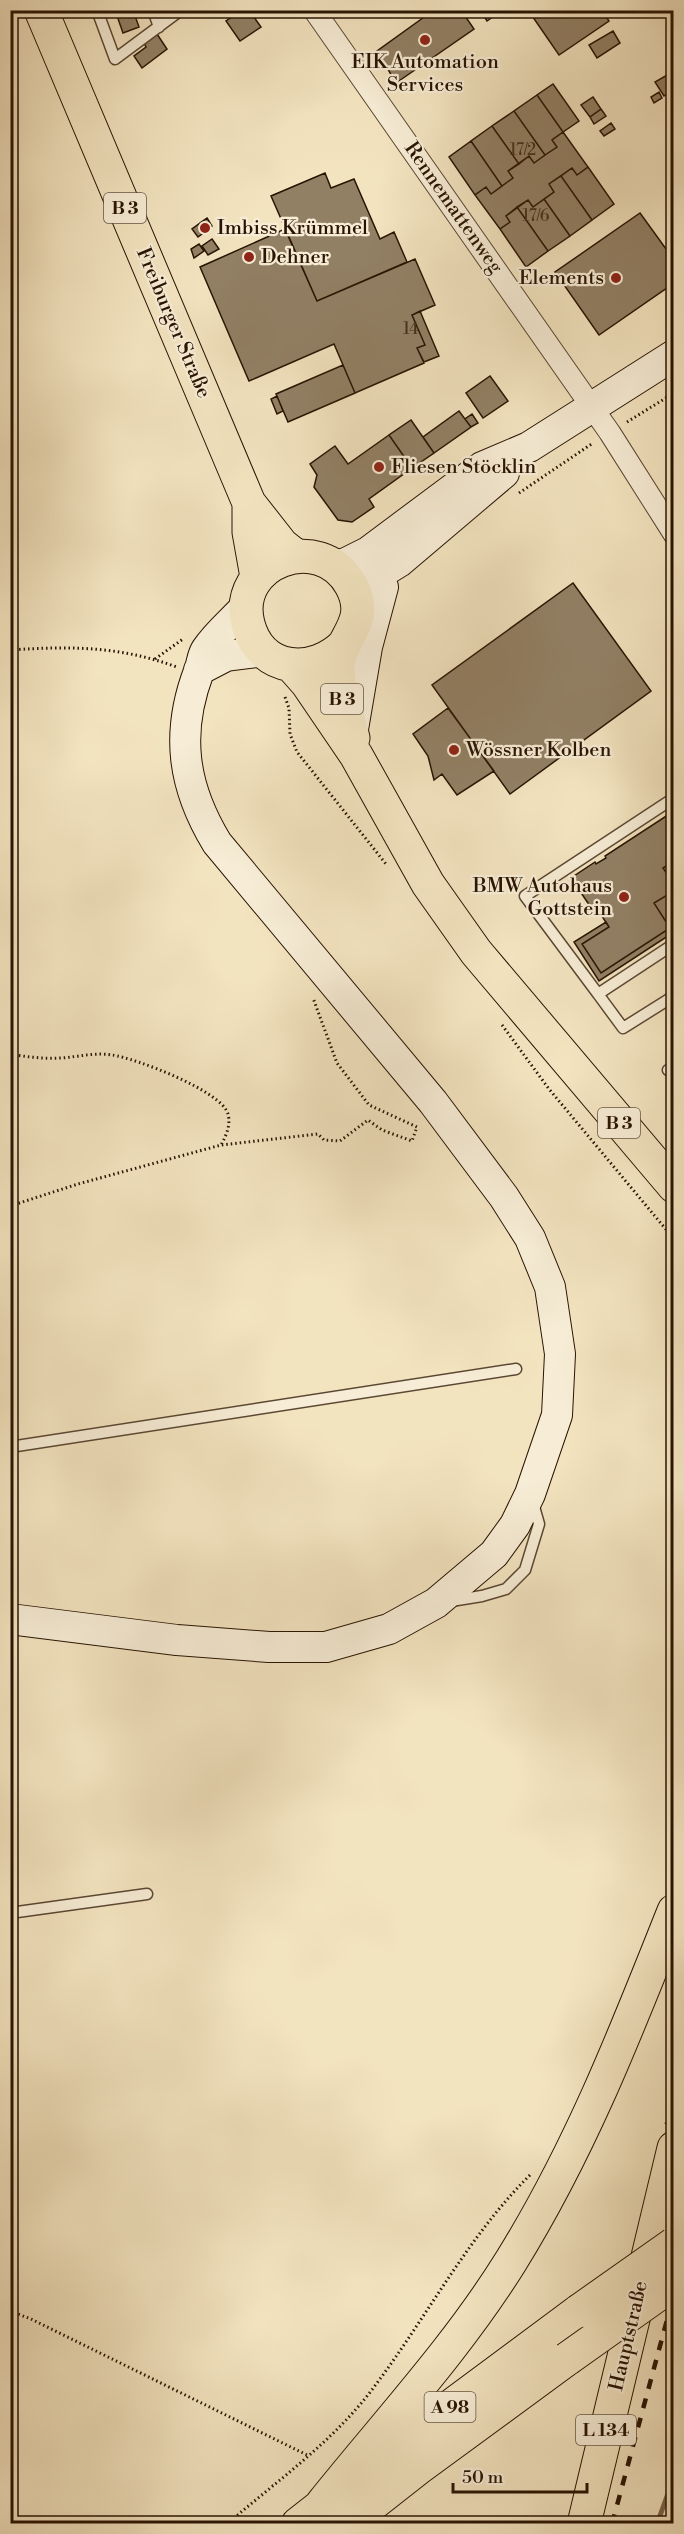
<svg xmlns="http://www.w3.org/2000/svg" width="684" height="2534" viewBox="0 0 684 2534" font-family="'Libre Bodoni',serif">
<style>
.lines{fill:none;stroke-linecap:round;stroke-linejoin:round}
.stream{stroke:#78664d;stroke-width:5}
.building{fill:#928065;stroke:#281302;stroke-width:1.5}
.lane-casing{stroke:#5b4732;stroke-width:13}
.street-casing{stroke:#5b4732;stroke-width:23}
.secondary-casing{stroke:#281302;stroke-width:32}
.primary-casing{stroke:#281302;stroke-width:35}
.highway-casing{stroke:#281302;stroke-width:35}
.path{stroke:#281302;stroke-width:3;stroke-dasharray:1.5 3;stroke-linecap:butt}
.lane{stroke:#f7edd6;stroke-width:10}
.street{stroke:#f7edd6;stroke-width:21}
.secondary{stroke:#f7edd6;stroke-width:30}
.primary{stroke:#f3e4c0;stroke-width:33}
.highway{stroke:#f3e4c0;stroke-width:33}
.rail{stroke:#281302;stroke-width:4.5;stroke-dasharray:10 10;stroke-linecap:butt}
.highway-bridge-casing{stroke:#281302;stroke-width:35;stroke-linecap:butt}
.highway-bridge{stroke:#f3e4c0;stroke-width:33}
.poi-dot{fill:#8f2418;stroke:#f7edd6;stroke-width:2}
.labels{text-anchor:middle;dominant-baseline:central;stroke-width:4.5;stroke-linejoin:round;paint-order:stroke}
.number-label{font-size:16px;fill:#422e1b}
.shield{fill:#f7edd6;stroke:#665442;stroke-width:1.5}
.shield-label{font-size:18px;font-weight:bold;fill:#281302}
.poi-label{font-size:20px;fill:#281302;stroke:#f7edd6;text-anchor:start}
.street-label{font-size:20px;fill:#281302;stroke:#f7edd6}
</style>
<rect width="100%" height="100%" fill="#f3e4c0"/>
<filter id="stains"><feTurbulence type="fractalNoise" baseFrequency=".00333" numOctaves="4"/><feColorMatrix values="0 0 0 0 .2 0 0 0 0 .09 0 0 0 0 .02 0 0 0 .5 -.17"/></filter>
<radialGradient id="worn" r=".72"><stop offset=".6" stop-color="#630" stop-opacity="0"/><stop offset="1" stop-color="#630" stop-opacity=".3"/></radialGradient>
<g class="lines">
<!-- stream -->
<path class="stream" d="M657,2524L674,2477"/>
</g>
<!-- building -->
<path class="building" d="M115,10H133L139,27L123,33Z
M242,10H249L261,27L240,41L226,21Z
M434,10H461L474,29L396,83L377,51Z
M480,10H501V11L487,21Z
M528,10H602L609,21L559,55Z
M613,31L620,43L597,58L589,45Z
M157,34L167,49L142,68L134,56L146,47L144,43Z
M674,71V90L664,96L655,82Z
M553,84L579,121L563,132L537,95Z
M659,92L662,98L654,103L651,97Z
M537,95L563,132L552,140L557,147L545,155L514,111Z
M593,97L601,109L590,117L581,105Z
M601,109L606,116L594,124L590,117Z
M514,111L545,155L534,163L529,156L519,164L492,126Z
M611,123L615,129L604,136L600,131Z
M492,126L519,164L508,171L513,178L502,186L471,141Z
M563,132L588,167L577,175L572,168L549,184L554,192L533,207L528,200L506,216L510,222L500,229L475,195L486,187L491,194L513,178L508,171L529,156L534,163L545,155L557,147L552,140Z
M471,141L502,186L491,194L486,187L475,195L449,157Z
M588,167L614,204L592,220L561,176L572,168L577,175Z
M325,173L331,188L354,179L380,239L394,232L407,262L317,301L271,196Z
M561,176L592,220L570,236L544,199L554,192L549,184Z
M544,199L570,236L548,251L517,207L528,200L533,207Z
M517,207L548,251L526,267L500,229L510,222L506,216Z
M640,213L674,260V283L599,335L555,272Z
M207,218L212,226L206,231L200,223Z
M200,223L206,231L198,237L192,229Z
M285,229L317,301L415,259L435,305L412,315L425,345L417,348L424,363L355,393L334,344L249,381L200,267Z
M212,239L219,249L208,255L202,246Z
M199,244L204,251L194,258L191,249Z
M420,311L439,356L424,362L417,348L425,345L412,315Z
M343,365L355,393L288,422L276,394Z
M490,376L508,401L483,418L466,393Z
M277,396L283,411L277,414L271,399Z
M459,411L471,427L434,453L423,437Z
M472,414L478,423L471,427L465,419Z
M411,420L434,453L412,468L389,435Z
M389,435L412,468L369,499L374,507L352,522L338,520L314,487L317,475L310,464L335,446L348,464Z
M573,583L651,691L510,794L432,685Z
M448,708L494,771L457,795L442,774L434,780L428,756L413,734Z
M674,811V861L663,868L674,884V891L654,903L670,928L601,973L582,944L609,927L598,910L594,912L571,878L595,862L596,864L606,858L605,856Z
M668,865L674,874V884L663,868Z
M674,891V932L599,981L574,942L606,922L609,927L582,944L601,973L670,928L654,903Z"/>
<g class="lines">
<!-- lane casing -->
<g class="lane-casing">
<path id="lane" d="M97,10L115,59L181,10
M153,10L159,27
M674,944L598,994L623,1028L674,996
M598,994L525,896L674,798
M668,1070L674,1067
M10,1447L516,1369
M451,1601L482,1596L506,1589L525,1570L539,1524L533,1503
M10,1913L147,1894"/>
</g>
<!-- street casing -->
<g class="street-casing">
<path id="street" d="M314,10L610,433L674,534"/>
</g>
<!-- secondary casing -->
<g class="secondary-casing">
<path id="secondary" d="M331,564H344L368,552L482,467L529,447L674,355
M357,610L364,590L378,575L399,562L504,473
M199,670L226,656L264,651
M352,735L367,647L383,587
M10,1619L177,1640L269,1647H326L389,1629L436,1603L494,1554L515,1525L530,1494L557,1415L560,1354L550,1287L530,1238L504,1197L433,1102L217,843C183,787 175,734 199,671C202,664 202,656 206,650C217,633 234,620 247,605"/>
</g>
<!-- primary casing -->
<g class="primary-casing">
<path id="primary" d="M41,10L249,503L282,545L296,556
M249,503V532L257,577
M345,644C314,676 261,673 248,624C232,562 320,529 351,585C372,623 338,638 338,667C338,692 347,714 353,738
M292,666L307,683L356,755L428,884L476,952L674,1186
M584,2524L674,2148"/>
</g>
<!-- highway casing -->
<g class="highway-casing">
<path id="highway" d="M322,2504C386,2424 457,2348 511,2261C580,2150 626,2032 674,1911
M298,2524L404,2441L579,2311
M347,2524L417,2469L567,2359"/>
</g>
<!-- path -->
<path class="path" d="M627,422L674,393
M519,493L593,443
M10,650C71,646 119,646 177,667
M155,659L183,639
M285,697L289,708L290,734L297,752L386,864
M502,1025L549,1089L674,1239
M10,1054C27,1057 44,1059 61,1058C78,1057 95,1052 112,1055C135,1058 222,1091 228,1114C231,1125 226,1136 221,1145
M10,1206L78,1184L221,1145L318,1134L324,1140L340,1141L368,1120L382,1130L412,1141L417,1127L369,1105L337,1063L313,998
M666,2124L674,2093
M10,2311L31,2319L307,2455
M227,2524C277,2481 335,2440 374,2387C427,2317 468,2236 531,2174"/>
<!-- lane -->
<use href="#lane" class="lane"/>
<!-- street -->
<use href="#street" class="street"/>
<!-- secondary -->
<use href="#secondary" class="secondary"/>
<!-- primary -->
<use href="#primary" class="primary"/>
<!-- highway -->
<use href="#highway" class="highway"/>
<!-- rail -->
<path class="rail" d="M612,2524L674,2294"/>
<!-- highway-bridge casing -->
<g class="highway-bridge-casing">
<path id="highway-bridge" d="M579,2311L674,2244
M567,2359L674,2283"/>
</g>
<!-- highway-bridge -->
<use href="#highway-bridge" class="highway-bridge"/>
</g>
<!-- markers -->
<g class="poi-dot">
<circle cx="425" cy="40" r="6"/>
<circle cx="205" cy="228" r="6"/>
<circle cx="249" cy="257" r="6"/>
<circle cx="616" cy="278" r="6"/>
<circle cx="379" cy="467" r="6"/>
<circle cx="454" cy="750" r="6"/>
<circle cx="624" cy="897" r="6"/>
</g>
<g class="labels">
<!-- number labels -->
<g class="number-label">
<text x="523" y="150">17/2</text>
<text x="536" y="216">17/6</text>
<text x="411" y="329">14</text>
</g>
<!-- shield labels -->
<g class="shield">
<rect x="104" y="193" width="42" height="30" rx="4.5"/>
<rect x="321" y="684" width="42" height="30" rx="4.5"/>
<rect x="598" y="1108" width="42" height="30" rx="4.5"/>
<rect x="424.5" y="2392" width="51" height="30" rx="4.5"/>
<rect x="576" y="2415" width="60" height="30" rx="4.5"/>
</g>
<g class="shield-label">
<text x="125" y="208">B 3</text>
<text x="342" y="699">B 3</text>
<text x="619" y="1123">B 3</text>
<text x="450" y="2407">A 98</text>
<text x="606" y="2430">L 134</text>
</g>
<!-- poi labels -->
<g class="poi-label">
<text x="425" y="62" text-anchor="middle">EIK Automation<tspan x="425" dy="23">Services</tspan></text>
<text x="217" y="228">Imbiss Krümmel</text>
<text x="261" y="257">Dehner</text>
<text x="604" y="278" text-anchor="end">Elements</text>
<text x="391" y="467">Fliesen Stöcklin</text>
<text x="466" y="750">Wössner Kolben</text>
<text x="612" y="886" text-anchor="end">BMW Autohaus<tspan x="612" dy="23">Gottstein</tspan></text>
</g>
<!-- street labels -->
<g class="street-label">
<text transform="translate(453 208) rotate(55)">Rennemattenweg</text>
<text transform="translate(173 323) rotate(67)">Freiburger Straße</text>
<text transform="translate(629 2336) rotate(-77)">Hauptstraße</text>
</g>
</g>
<!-- margin -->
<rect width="684" height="2534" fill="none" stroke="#f3e4c0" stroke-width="36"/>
<rect x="12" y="12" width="660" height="2510" fill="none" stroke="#281302" stroke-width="3"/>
<rect x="18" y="18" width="648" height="2498" fill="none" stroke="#281302" stroke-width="1.5"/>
<!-- scale -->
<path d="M453 2483v9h134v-9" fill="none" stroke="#281302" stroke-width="3"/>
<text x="462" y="2483" font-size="18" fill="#281302" stroke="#f7edd6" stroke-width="4.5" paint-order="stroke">50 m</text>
<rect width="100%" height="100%" filter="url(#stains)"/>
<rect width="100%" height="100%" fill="url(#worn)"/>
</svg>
